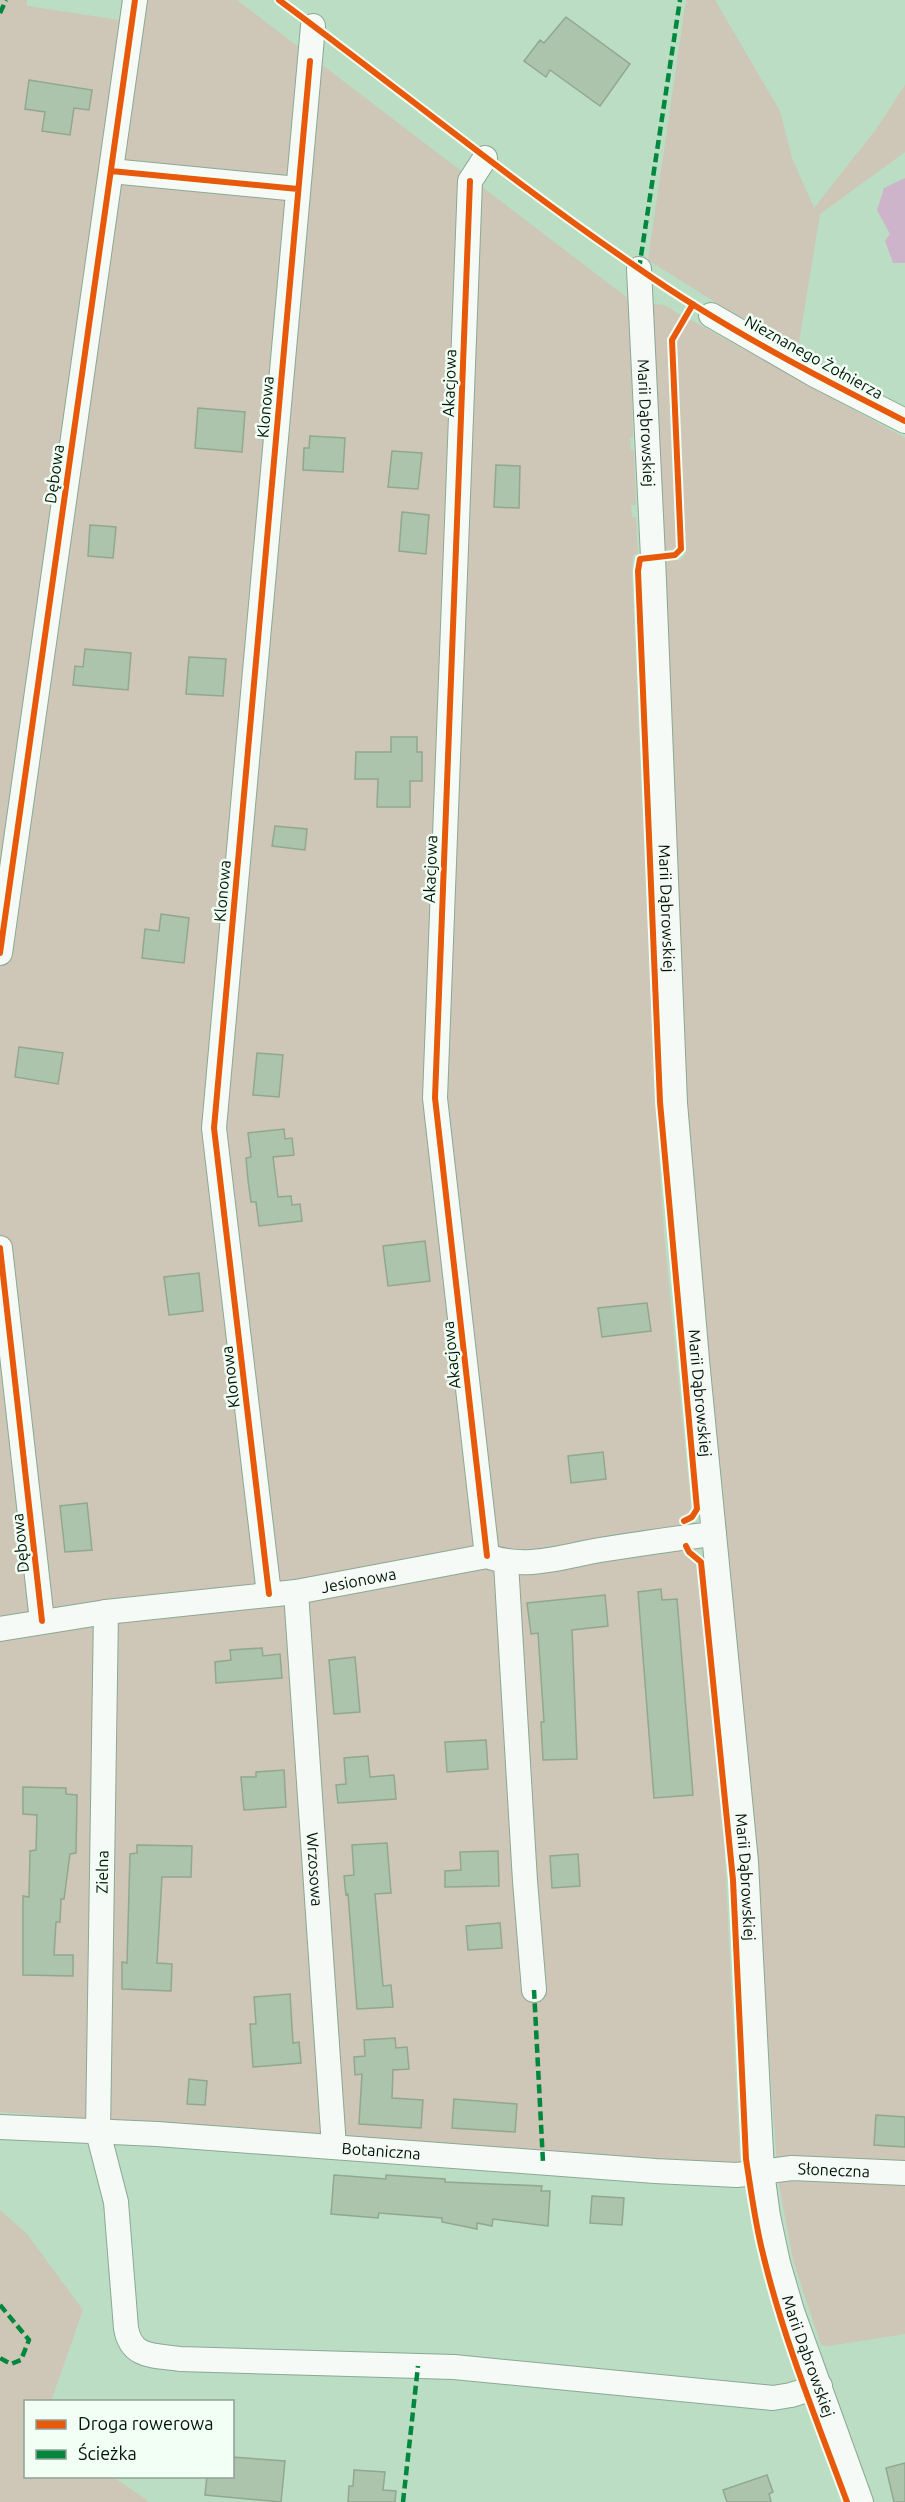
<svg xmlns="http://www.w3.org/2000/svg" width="905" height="2502" viewBox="0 0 905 2502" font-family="Ubuntu,sans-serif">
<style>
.green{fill:#cec6b6}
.water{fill:#ceb4ca}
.building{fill:#adc4ac;stroke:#91a790;stroke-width:1.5}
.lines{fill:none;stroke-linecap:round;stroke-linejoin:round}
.minor-casing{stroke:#8ca894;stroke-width:26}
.minor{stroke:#f5faf6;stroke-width:24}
.quiet{stroke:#00873e;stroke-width:4.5;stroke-dasharray:9 4.5;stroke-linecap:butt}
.cycleway-casing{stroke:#f2fff5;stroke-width:10}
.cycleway{stroke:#e8590c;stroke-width:6}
.labels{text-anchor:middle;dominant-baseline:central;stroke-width:5;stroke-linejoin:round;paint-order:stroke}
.street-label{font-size:16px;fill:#001506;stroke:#f2fff5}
</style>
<rect width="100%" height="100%" fill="#baddc3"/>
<!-- green -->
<path class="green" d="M0,0H27V6L119,20L122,0H237L629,299L633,437L630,438L631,450H634L636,505H631L632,517H636L638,554L633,555L632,573L655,1091L664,1234L724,1840L740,2163L735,2166L0,2112Z
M686,0H715L780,111L792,158L814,208L877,128L905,85V152L820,214L798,348L728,310L648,260Z
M652,304L664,305L681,315L668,340L677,541L676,549L662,551Z
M689,319L905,438V2334L828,2346L821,2345L793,2260L778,2179L754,1844L688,1144L663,560H680L686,554L676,350L677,339Z
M0,2210L27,2234L83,2310L51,2401L26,2402V2476L113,2477L150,2502H0Z"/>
<!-- water -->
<path class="water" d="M905,178V263H893L885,241L890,234L877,210L884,188Z"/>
<!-- building -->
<path class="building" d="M566,17L630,64L600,106L550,70L546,77L524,61L540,40L544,43Z
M29,80L92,90L89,110L74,108L70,135L42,131L45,112L25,109Z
M198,408L245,412L242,452L195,448Z
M310,436L345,438L343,472L303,470L304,448H309Z
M392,451L422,453L418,489L388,487Z
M496,465L520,466L519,508L494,507Z
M402,512L429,515L426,554L399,551Z
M90,525L116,527L113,558L88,556Z
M85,649L131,653L128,690L73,685L75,666L83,667Z
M189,657L226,659L223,696L186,694Z
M391,737H417V752H422V781H410V807H377L378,779H355L356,752H391Z
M275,826L307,829L305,850L272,846Z
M161,914L189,918L184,963L142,958L145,929L159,931Z
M19,1047L63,1053L58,1084L15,1077Z
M257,1053L283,1055L279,1097L253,1095Z
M284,1129L285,1139L292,1138L294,1155L273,1157L278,1197L291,1196L292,1205L300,1204L302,1221L259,1226L256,1202H251L248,1180L246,1158L251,1157L248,1133Z
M425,1241L430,1281L388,1286L383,1246Z
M199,1273L203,1311L169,1315L164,1277Z
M647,1303L651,1331L602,1337L598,1308Z
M603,1452L606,1479L571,1483L568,1456Z
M87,1503L92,1550L65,1552L60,1506Z
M661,1589L662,1600L677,1599L693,1795L654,1798L638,1592Z
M605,1595L608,1626L572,1630L577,1759L543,1760L541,1722H544L538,1633L531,1634L527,1603Z
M262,1648L263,1656L280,1654L282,1678L216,1683L215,1662L231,1660L230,1650Z
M355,1657L360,1712L334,1714L329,1660Z
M486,1740L488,1769L447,1772L445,1742Z
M368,1756L370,1777L394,1775L396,1799L338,1803L336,1785L346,1784L344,1758Z
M284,1770L286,1807L244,1810L241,1777H256V1772Z
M23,1787L66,1788V1794L77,1795L76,1853L70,1854L64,1899H61L60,1922H56L54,1955H73V1976L23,1975V1896L29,1897L30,1851L36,1850L37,1815L23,1814Z
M387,1843L391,1893L375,1894L383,1986L391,1985L393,2007L357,2009L348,1894L346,1895L344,1876L354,1875L352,1845Z
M137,1845L192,1846L191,1877H162L157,1963L172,1964L171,1991L122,1989V1962L127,1963L130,1854L137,1853Z
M498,1851L499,1886L445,1887V1871L461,1870L460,1852Z
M578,1854L580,1886L552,1888L550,1856Z
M500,1923L502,1948L468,1950L466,1926Z
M290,1994L293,2043L299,2042L301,2063L253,2067L250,2024H256L254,1997Z
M395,2038L396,2048L407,2047L409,2069L393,2070L392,2098L423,2100L421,2128L359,2124L362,2074L355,2075L354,2057L365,2056L364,2040Z
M189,2079L207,2081L205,2105L187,2104Z
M454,2099L517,2104L515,2132L452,2128Z
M876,2115L905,2117V2147L874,2145Z
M334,2175L386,2179V2175L445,2179V2182L542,2186L541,2191H550L548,2226L493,2219L492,2226L477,2223V2229L442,2222V2218L379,2213L378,2218L331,2214Z
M592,2196L624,2198L622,2225L590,2223Z
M232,2457L285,2461L281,2502L205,2495L207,2476H232Z
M905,2463V2502H894L886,2468Z
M354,2470L385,2472L383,2490L396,2491L395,2502H348L349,2486H353Z
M767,2475L773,2492L769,2494L771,2502H727L723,2490Z"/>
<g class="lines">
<!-- minor casing -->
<g class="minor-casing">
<g id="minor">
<path d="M485,158L470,181L435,1098L487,1556"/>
<path d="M111,171L298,189"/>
<path id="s1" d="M639,269L653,557L675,1103L697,1360L746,1862L762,2172L768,2216L778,2263L792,2311L861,2502"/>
<path d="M711,315L815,375L905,421"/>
<path d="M0,953L135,0"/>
<path d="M0,1248L42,1621"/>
<path d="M506,1563L525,1881L534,1990"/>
<path id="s2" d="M296,1592L334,2147"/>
<path d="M269,1594L214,1128L313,26"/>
<path d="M106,1612L98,2132L116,2202L126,2328C131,2359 155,2355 180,2359L454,2367L773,2398L791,2395L820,2386"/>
<path id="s3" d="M0,1629L106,1612L296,1592L487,1556C525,1570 561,1557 600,1550C638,1544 676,1538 714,1534"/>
<path id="s4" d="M0,2127L157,2134L655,2171L737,2175L792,2168L905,2173"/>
</g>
</g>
<!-- minor -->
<use href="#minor" class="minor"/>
<!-- quiet -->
<path class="quiet" d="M0,13L6,0
M639,269L680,0
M534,1990L543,2162
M0,2305L29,2340L21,2360L11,2364L0,2358
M403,2502L418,2366"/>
<!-- cycleway casing -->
<g class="cycleway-casing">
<path id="cycleway" d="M279,0C399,89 515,184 638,268C722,327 814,375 905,421
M111,171L298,189
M470,181L435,1098L487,1556
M0,953L135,0
M0,1248L42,1621
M684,1521L692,1517L697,1509L660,1102L638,571L640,559L675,555L681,549L672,340L693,304
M686,1546L689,1552L701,1562L733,1880L746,2159C751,2190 755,2223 763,2254C783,2338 817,2421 847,2502
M269,1594L214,1128L310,61"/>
</g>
<!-- cycleway -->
<use href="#cycleway" class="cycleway"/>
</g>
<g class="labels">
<!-- street labels -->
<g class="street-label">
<text transform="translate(814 357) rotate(29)">Nieznanego Żołnierza</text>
<text transform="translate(449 383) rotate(-88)">Akacjowa</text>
<text transform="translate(265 407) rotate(-85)">Klonowa</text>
<text stroke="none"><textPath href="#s1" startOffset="154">Marii Dąbrowskiej</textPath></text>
<text transform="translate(54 474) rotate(-82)">Dębowa</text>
<text transform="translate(430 869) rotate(-88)">Akacjowa</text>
<text transform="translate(222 891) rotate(-85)">Klonowa</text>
<text stroke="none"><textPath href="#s1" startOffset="640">Marii Dąbrowskiej</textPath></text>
<text transform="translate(451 1355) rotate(-96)">Akacjowa</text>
<text transform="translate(230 1377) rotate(-97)">Klonowa</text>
<text stroke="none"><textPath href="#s1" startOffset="1126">Marii Dąbrowskiej</textPath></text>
<text transform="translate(20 1543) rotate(-96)">Dębowa</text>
<text stroke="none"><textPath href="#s3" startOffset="362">Jesionowa</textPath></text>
<text stroke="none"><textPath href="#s2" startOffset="278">Wrzosowa</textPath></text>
<text transform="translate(102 1872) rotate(-89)">Zielna</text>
<text stroke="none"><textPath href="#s1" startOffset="1612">Marii Dąbrowskiej</textPath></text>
<text stroke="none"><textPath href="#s4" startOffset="382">Botaniczna</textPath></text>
<text stroke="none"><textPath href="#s4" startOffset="836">Słoneczna</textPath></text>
<text stroke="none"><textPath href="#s1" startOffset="2098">Marii Dąbrowskiej</textPath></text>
</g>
</g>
<!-- legend -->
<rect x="24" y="2400" width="210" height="78" fill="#f2fff5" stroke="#91a195" stroke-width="1.5"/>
<rect x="36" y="2420" width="30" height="9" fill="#e8590c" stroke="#91a195" stroke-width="1.5"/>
<text x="78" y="2430" font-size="18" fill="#001506">Droga rowerowa</text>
<rect x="36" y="2450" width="30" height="9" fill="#00873e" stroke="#91a195" stroke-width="1.5"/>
<text x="78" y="2460" font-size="18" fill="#001506">Ścieżka</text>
</svg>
